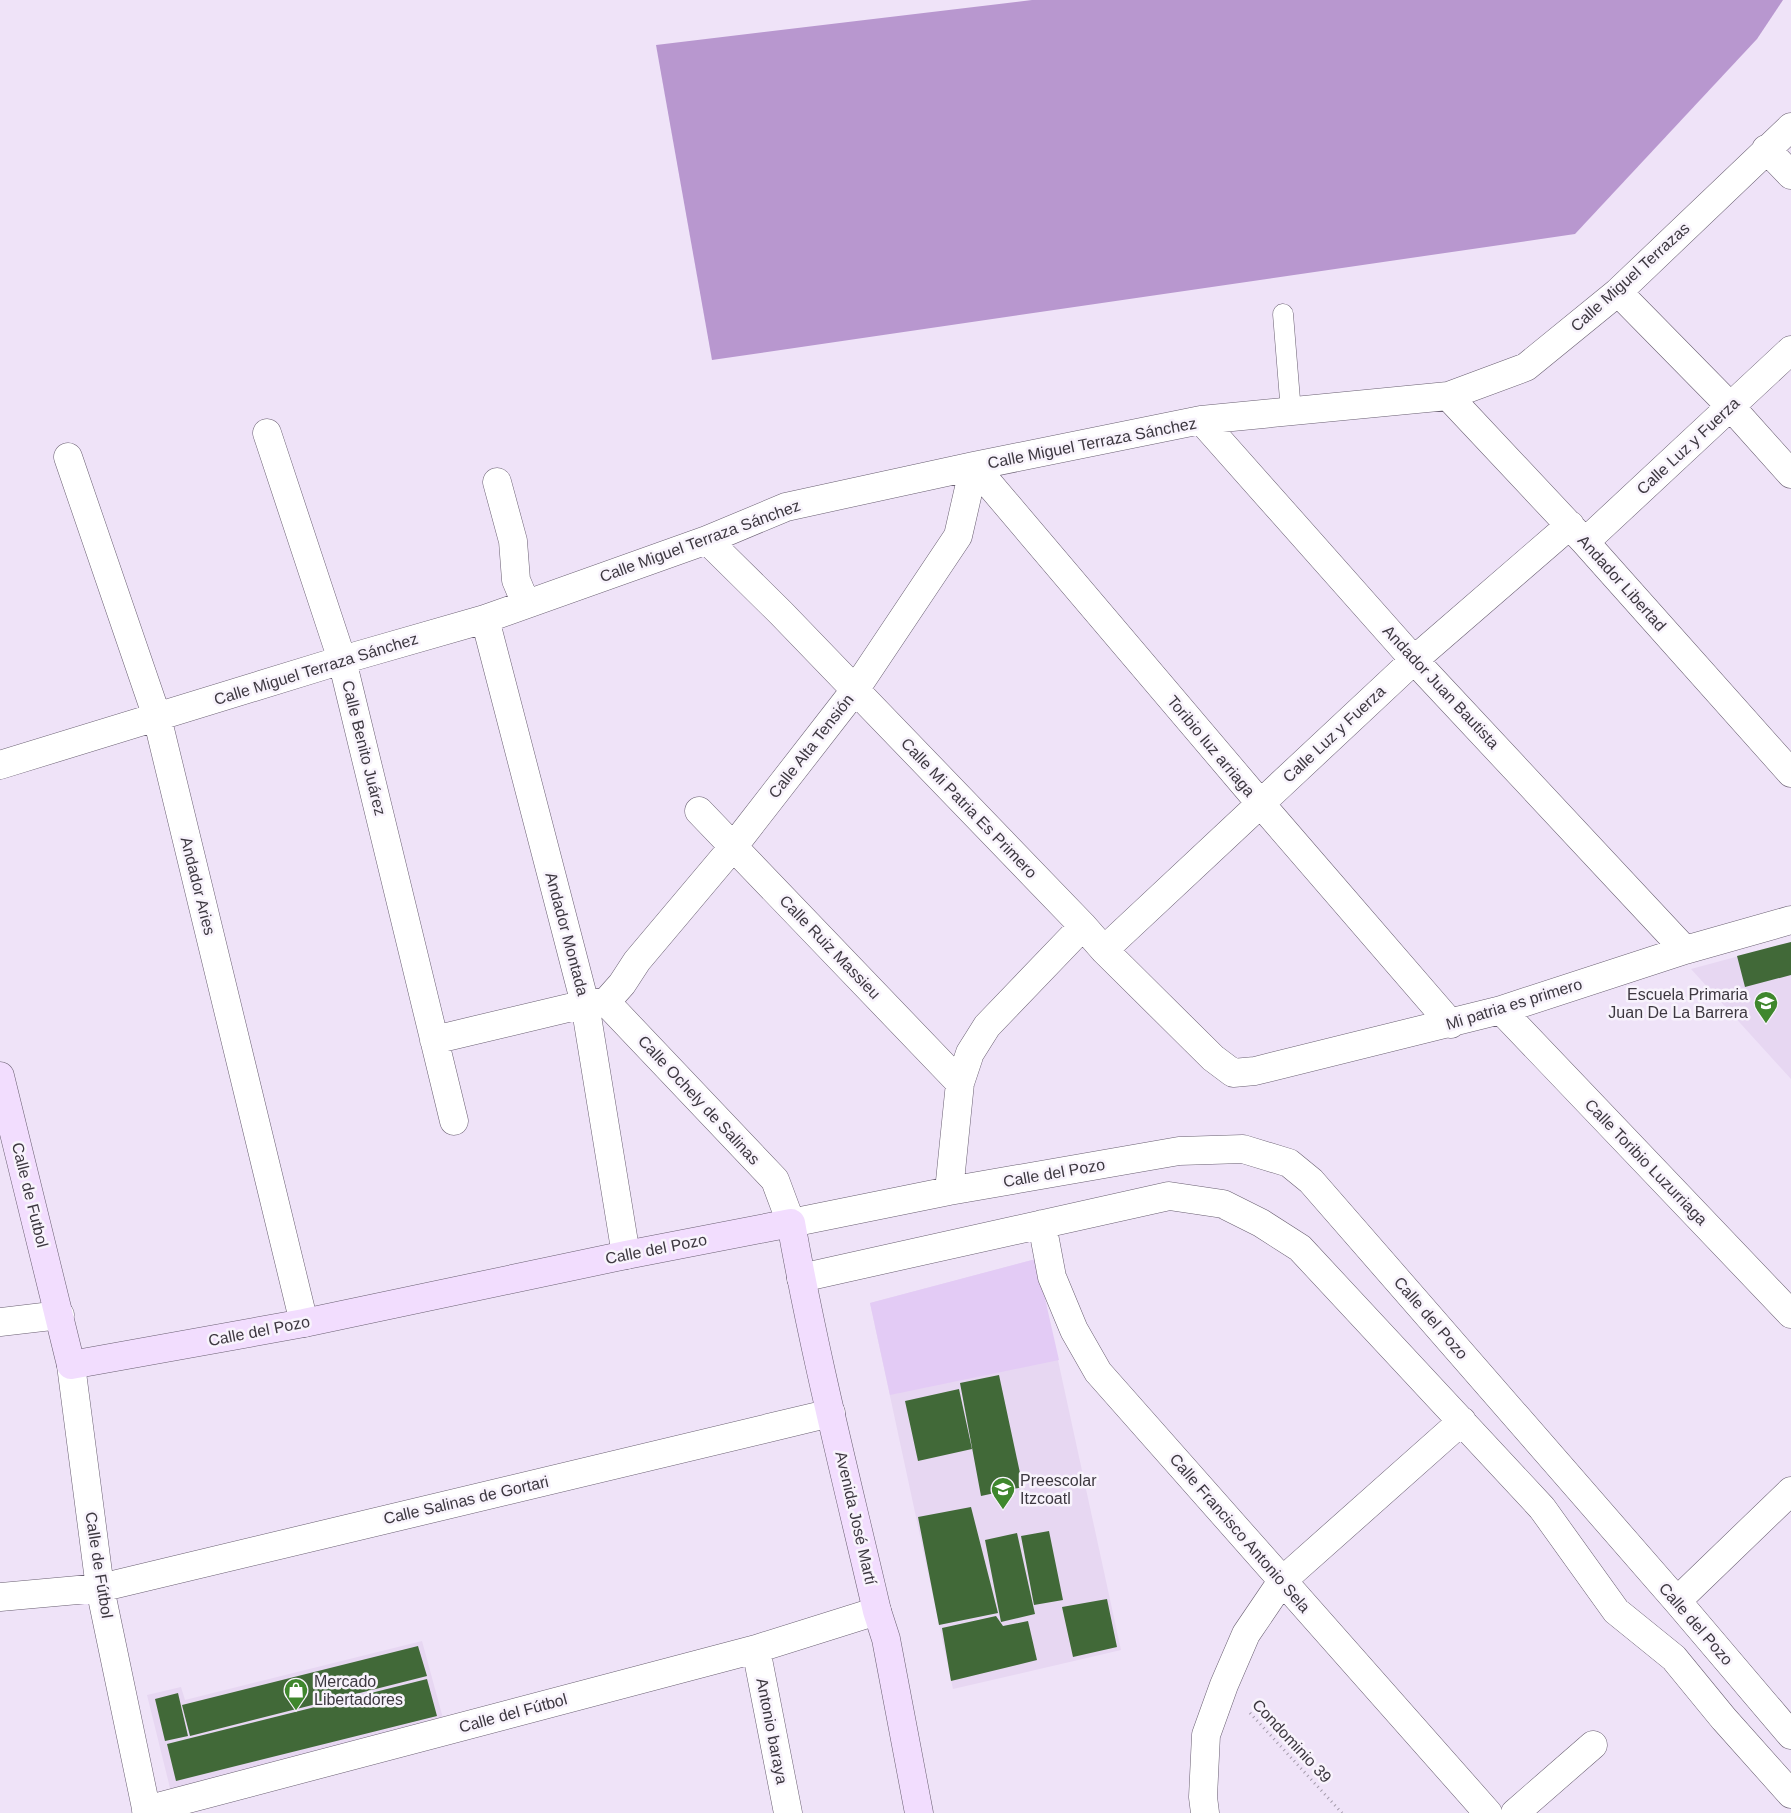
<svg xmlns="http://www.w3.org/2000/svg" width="1791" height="1813" viewBox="0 0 1791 1813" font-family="Helvetica,sans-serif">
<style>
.built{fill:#e7d7f2}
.green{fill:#e3cbf5}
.forest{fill:#b897cf}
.building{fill:#416938}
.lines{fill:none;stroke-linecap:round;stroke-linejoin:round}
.service-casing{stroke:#695f71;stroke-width:21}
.minor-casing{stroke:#695f71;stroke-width:29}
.secondary-casing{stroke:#695f71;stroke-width:29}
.path{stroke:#a39aaa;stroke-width:3;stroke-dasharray:1 4;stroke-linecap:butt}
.service{stroke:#fff;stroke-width:20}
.minor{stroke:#fff;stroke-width:28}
.secondary{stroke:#f2ddfe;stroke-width:28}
.labels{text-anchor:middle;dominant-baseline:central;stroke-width:5;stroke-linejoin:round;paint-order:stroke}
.street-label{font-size:16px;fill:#3d3840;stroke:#f8f3fc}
.poi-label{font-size:16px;fill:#3d3840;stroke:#f8f3fc;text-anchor:start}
</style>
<rect width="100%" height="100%" fill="#efe3f8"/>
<!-- built -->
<path class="built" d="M1791,942V1079L1691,969Z
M1036,1259L1121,1650L953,1689L870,1303Z
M422,1641L444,1722L171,1792L147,1695L181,1687L185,1700Z"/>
<!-- green -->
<path class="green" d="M1036,1259L1059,1360L890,1395L870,1303Z"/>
<!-- forest -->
<path class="forest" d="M1032,0H1783L1757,39L1575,234L712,360L656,45Z"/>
<!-- building -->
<path class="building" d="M1791,942V975L1745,987L1737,956Z
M999,1375L1023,1487L981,1496L960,1383Z
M959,1389L972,1449L918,1461L905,1401Z
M971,1507L998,1613L939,1625L918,1517Z
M1049,1531L1063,1600L1034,1605L1021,1536Z
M1017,1533L1035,1614L1001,1622L985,1540Z
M1107,1599L1117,1647L1073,1657L1062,1607Z
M996,1616L1003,1626L1028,1621L1037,1660L951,1681L942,1628Z
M418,1646L427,1676L190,1736L182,1705Z
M427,1679L437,1716L176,1781L167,1744Z
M178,1693L188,1736L165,1741L155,1699Z"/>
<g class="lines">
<!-- service casing -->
<g class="service-casing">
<path id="service" d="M1283,314L1291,412"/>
</g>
<!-- minor casing -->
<g class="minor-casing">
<path id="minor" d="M1766,149L1791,175
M1618,292L1731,407L1791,474
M1448,396L1585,542L1791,773
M1201,420L1414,660L1685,950
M267,433L342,660L454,1121
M68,457L157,717L304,1323
M974,466L1260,803L1451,1024
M497,482L513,541L516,580L526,604
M707,540L781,613L1083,926L1104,950L1213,1058L1233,1073L1255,1071L1501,1010L1685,950L1791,920
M1585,542L1791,350
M485,619L585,1004L626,1255
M0,765L342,660L485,619L707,540L786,507L974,466L1201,420L1448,396L1526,367L1618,292L1791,127
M699,811L960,1083
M1104,950L1414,660L1570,525
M606,1002L622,984L637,961L733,847L855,690L958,536L974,466
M1501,1010L1791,1314
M434,1040L585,1004L606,1002L775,1180L791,1223L949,1191L1179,1151L1243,1149L1289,1163L1311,1181L1677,1601L1791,1735
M949,1191L960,1083L970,1053L987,1026L1083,926
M1042,1224L1052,1277L1074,1330L1098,1372L1488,1813
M801,1278L1169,1196L1223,1204L1261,1223L1300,1248L1542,1508L1616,1611L1674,1658L1724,1719L1791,1794
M0,1322L60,1315
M71,1365L100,1588L147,1813
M0,1597L100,1588L831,1413
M1677,1601L1791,1491
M756,1649L788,1813
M146,1810L756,1649L877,1611
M1205,1813L1203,1797L1206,1735L1224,1685L1246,1634L1282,1581L1462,1421
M1515,1813L1593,1745"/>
</g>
<!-- secondary casing -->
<g class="secondary-casing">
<path id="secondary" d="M0,1076L71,1365L304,1323L626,1255L791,1223C814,1353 847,1482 877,1611L886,1639L919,1813"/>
</g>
<!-- path -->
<path class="path" d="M1250,1713L1342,1813"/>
<!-- service -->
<use href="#service" class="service"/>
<!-- minor -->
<use href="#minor" class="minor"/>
<!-- secondary -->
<use href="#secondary" class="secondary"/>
</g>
<!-- icons -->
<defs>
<g id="school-pin" transform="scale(1.25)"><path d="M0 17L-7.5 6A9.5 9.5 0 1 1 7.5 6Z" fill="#3f872d" stroke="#f8f3fc"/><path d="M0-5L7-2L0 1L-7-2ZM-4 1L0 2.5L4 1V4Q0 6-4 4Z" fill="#fff"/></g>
<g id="shop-pin" transform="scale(1.25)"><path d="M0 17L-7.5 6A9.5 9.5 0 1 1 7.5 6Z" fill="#3f872d" stroke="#f8f3fc"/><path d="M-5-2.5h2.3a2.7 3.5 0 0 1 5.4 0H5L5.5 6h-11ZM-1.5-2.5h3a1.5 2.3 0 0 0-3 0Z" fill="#fff"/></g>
</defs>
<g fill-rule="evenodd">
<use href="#school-pin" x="1766" y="1003"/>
<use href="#school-pin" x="1003" y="1489"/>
<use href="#shop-pin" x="296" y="1690"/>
</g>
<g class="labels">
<!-- street labels -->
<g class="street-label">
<text transform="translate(1630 277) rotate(-42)">Calle Miguel Terrazas</text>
<text transform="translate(1092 443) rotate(-11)">Calle Miguel Terraza Sánchez</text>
<text transform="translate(1688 446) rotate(-43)">Calle Luz y Fuerza</text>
<text transform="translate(700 541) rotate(-20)">Calle Miguel Terraza Sánchez</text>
<text transform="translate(1622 583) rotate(48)">Andador Libertad</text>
<text transform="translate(316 669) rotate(-17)">Calle Miguel Terraza Sánchez</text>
<text transform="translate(1441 687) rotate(47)">Andador Juan Bautista</text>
<text transform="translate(1334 734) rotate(-43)">Calle Luz y Fuerza</text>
<text transform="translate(811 746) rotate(-52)">Calle Alta Tensión</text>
<text transform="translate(1211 746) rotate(50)">Toribio luz arriaga</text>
<text transform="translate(364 748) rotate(76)">Calle Benito Juárez</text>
<text transform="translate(969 808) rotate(46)">Calle Mi Patria Es Primero</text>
<text transform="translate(198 886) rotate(76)">Andador Aries</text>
<text transform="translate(567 934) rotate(75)">Andador Montada</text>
<text transform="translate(830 947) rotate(46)">Calle Ruiz Massieu</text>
<text transform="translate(1514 1004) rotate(-17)">Mi patria es primero</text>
<text transform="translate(699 1100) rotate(47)">Calle Ochely de Salinas</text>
<text transform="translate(1646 1162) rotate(46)">Calle Toribio Luzurriaga</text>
<text transform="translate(1054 1173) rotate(-10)">Calle del Pozo</text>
<text transform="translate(30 1195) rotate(76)">Calle de Futbol</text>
<text transform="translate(656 1249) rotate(-11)">Calle del Pozo</text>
<text transform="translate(1431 1318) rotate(49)">Calle del Pozo</text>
<text transform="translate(259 1331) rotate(-11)">Calle del Pozo</text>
<text transform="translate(466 1500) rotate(-13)">Calle Salinas de Gortari</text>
<text transform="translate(856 1518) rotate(77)">Avenida José Martí</text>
<text transform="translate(1240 1533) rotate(49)">Calle Francisco Antonio Sela</text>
<text transform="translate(99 1565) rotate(81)">Calle de Fútbol</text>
<text transform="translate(1696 1624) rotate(49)">Calle del Pozo</text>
<text transform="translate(513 1713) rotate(-15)">Calle del Fútbol</text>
<text transform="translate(772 1731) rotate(79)">Antonio baraya</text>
<text transform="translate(1292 1741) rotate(47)">Condominio 39</text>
</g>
<!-- poi labels -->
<g class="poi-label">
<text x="1748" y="994" text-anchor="end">Escuela Primaria<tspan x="1748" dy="18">Juan De La Barrera</tspan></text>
<text x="1020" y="1480">Preescolar<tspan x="1020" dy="18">Itzcoatl</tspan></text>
<text x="314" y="1681">Mercado<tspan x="314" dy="18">Libertadores</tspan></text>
</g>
</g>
</svg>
